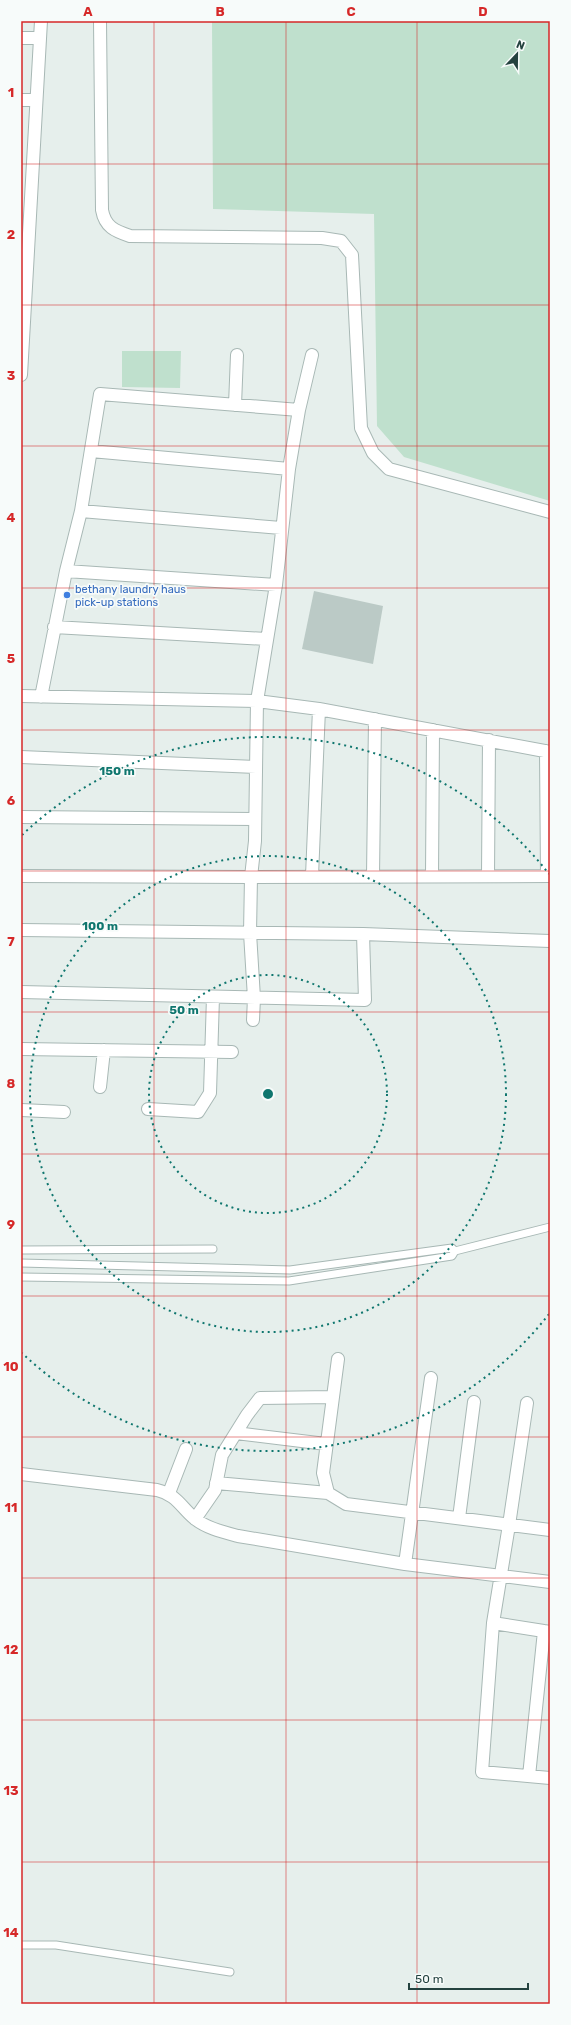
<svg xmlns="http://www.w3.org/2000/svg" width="571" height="2025" viewBox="0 0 571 2025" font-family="Rubik,sans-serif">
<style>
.green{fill:#bfe0cd}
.building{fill:#bbcac6}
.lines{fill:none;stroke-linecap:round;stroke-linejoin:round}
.service-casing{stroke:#a8b8b5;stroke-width:9}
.minor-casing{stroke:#a8b8b5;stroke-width:14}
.service{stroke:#fff;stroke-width:7}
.minor{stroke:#fff;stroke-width:12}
.grid{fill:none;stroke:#d62828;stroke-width:1;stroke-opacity:0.55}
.ring{fill:none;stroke:#0f766e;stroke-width:2;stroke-dasharray:2 4}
.shop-dot{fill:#3f7fe0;stroke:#f7fbfa;stroke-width:1.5}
.labels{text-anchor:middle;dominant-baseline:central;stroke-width:3.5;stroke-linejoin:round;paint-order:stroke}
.shop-label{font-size:11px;fill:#366cbe;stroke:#f7fbfa;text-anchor:start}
.centre{fill:#0f766e;stroke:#f7fbfa;stroke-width:2}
.ring-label{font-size:12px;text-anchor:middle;font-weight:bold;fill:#0f766e;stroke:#f7fbfa;stroke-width:3.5;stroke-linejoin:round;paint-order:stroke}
.neatline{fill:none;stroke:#d62828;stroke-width:1.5}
.grid-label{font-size:13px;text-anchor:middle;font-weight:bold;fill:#d62828}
</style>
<rect width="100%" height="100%" fill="#e6efec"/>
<!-- green -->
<path class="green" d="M212,21H550V501L404,457L377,426L374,214L213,209Z
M122,351H181L180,388L122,387Z"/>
<!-- building -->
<path class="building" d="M314,591L383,606L373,664L302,649Z"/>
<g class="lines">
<!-- service casing -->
<g class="service-casing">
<path id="service" d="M21,1250L213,1249
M455,1251L550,1227
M21,1263L290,1270L452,1248L455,1251L452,1256L289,1281L21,1277
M21,1945H56L230,1972"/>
</g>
<!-- minor casing -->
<g class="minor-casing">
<path id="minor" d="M100,21L102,210C105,227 115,231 130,236L322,238L341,241L352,255L361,428L373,453L389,469L550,512
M21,38H40
M21,100H36
M21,375L41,21
M235,405L237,355
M91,451L289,469
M81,511L281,528
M66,571L276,585
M54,627L266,639
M21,696L257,701L319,709L550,752
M41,697L66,571L81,511L100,394L299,410
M546,751L547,876
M21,757L256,767
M21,817L254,819
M21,876L251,877L550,876
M312,876L319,709
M373,876L375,719
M432,876L433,730
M488,876L489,740
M21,930L363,934L550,941
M21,992L365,1000L363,934
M253,1020L254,998L250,933L251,877L255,841L257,701L276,585L289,469L299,410L312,355
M21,1049L232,1052
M100,1087L104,1050
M148,1109L198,1112L210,1093L213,997
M21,1110L64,1112
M338,1359L323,1473L328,1493L346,1504L550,1530
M527,1403L509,1525L493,1623L482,1772L550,1778
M236,1433L326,1444
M21,1474L157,1490C177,1495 180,1506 194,1518C206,1528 223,1532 238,1536L405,1564L550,1582
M216,1483L328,1493
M169,1493L186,1449
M459,1518L474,1402
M195,1519L215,1490L222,1455L247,1415L260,1398L333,1397
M405,1564L431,1378
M493,1623L550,1632
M529,1776L544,1631"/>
</g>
<!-- service -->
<use href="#service" class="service"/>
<!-- minor -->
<use href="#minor" class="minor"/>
</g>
<!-- grid -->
<path class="grid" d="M154,21V2004M286,21V2004M417,21V2004M21,164H550M21,305H550M21,446H550M21,588H550M21,730H550M21,871H550M21,1012H550M21,1154H550M21,1296H550M21,1437H550M21,1578H550M21,1720H550M21,1862H550"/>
<!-- distance rings -->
<g class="ring">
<circle cx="268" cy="1094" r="119"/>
<circle cx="268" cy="1094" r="238"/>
<path d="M549 1314A357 357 0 0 1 22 1353M22 835A357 357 0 0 1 549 874"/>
</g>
<!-- markers -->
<circle class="shop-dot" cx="67" cy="595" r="4"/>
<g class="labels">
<!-- shop labels -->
<g class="shop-label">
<text x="75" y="589">bethany laundry haus<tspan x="75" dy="13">pick-up stations</tspan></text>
</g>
</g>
<circle cx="268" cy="1094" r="6" class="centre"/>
<g class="ring-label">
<text x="117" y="775">150 m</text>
<text x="100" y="930">100 m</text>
<text x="184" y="1014">50 m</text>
</g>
<!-- border -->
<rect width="571" height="2025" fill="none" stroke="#f7fbfa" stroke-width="44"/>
<!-- north arrow -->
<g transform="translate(517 54) rotate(22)" stroke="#f7fbfa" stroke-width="3" paint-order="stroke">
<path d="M0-3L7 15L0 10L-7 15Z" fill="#24423f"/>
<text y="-6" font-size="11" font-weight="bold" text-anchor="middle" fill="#24423f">N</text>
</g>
<!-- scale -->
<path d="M409 1983v6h119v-6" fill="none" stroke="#24423f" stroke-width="2"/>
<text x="415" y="1983" font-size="12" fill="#24423f" stroke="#f7fbfa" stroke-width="3" paint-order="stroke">50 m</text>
<rect x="22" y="22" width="527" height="1981" class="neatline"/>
<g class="grid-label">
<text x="88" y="16">A</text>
<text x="220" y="16">B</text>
<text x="351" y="16">C</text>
<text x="483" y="16">D</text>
<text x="11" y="97">1</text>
<text x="11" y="239">2</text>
<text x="11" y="380">3</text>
<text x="11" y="522">4</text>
<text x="11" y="663">5</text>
<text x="11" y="805">6</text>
<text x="11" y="946">7</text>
<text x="11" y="1088">8</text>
<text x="11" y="1229">9</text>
<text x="11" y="1371">10</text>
<text x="11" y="1512">11</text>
<text x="11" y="1654">12</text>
<text x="11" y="1795">13</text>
<text x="11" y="1937">14</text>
</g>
</svg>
